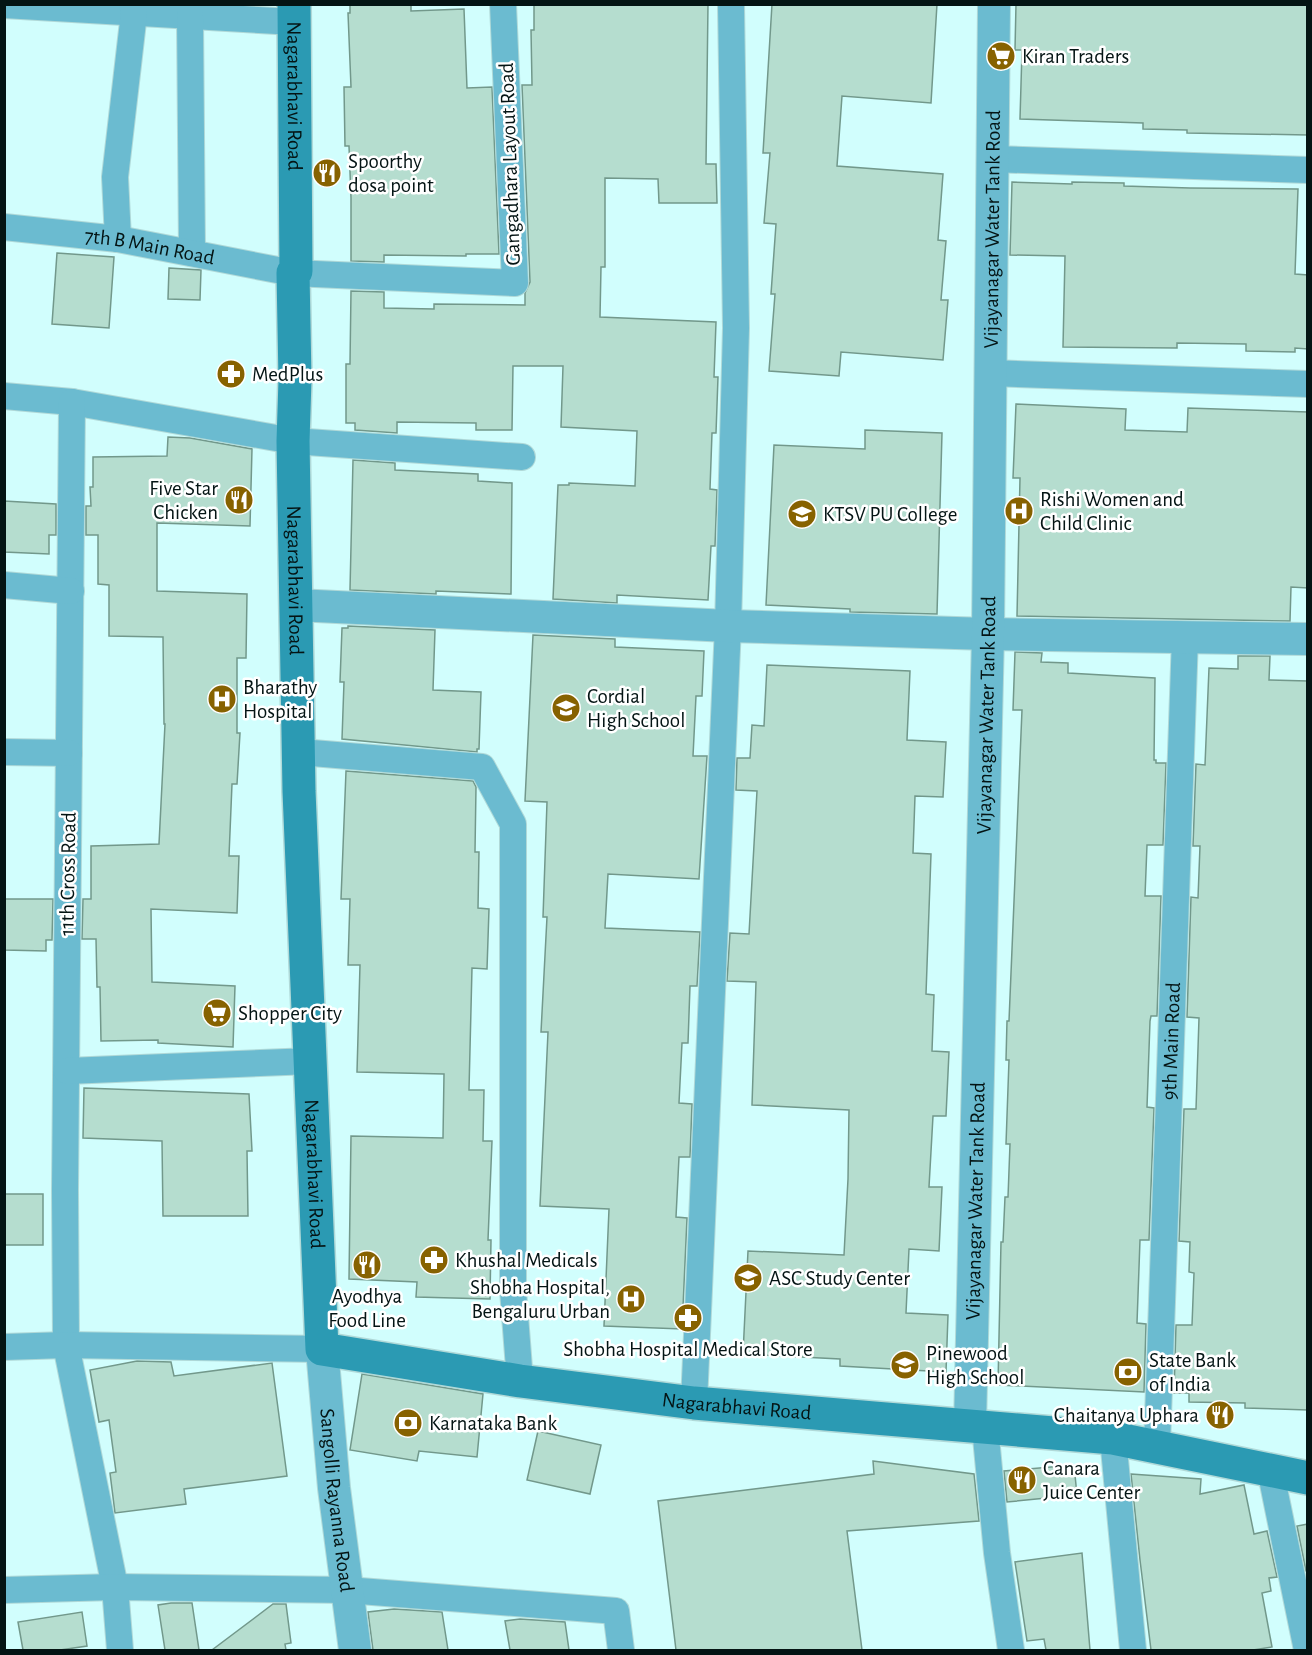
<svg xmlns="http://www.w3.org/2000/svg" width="1312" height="1655" viewBox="0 0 1312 1655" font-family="'Alegreya Sans',sans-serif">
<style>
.building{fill:#b5ddcf;stroke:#72988b;stroke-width:1.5}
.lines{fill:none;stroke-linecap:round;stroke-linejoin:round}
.minor-casing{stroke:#b0d9d8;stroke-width:28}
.tertiary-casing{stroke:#b0d9d8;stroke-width:34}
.secondary-casing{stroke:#b0d9d8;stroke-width:36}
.minor{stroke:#6bbbd0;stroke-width:26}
.tertiary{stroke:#6bbbd0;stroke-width:32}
.secondary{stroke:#2b9ab3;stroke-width:33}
.labels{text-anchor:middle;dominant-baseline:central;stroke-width:5;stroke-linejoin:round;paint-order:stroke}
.poi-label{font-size:21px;fill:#041414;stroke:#fff;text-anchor:start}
.street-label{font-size:21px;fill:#041414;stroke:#fff}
</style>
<rect width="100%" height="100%" fill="#d1fefd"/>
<!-- building -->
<path class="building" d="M350,4H411V11L464,9L467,88L492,87L499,254H466V256L384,255V262L351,261V198L349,146H345L344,87H351L348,13H350Z
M534,4H708L706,164H716L717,203H659L658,179L605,178V267H601L600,317L716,322L714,377H718L716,433H712L710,489L717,490L715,546H711L708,600L617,595V603L553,599L558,485H569V483L635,486L637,431L561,427L563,366H513L512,430H476V423L397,422V433L355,430V423H346V364H350L351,291L384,292V308L434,309V304L525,305V293L530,282L522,85H532L531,30H534Z
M772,4H937L931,103L842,96L837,166L943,174L938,240L946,241L941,300H948L943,360L841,352L839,376L769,371L775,294H771L776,224L764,223L770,153H763Z
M1016,4H1308V135L1187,133V130L1143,129V123L1020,119L1022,50H1015Z
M1012,182L1072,184V182L1124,183V186L1190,188L1298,189L1295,274L1308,275V349L1295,348V352L1246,351V344L1177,343V348L1063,347L1065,256L1010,255Z
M57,253L114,257L109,328L52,324Z
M169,268L201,270L200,300L168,299Z
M1016,404L1126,409L1125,430L1187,432L1188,408L1308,412V588L1291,587L1290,621L1017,616L1020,478H1013Z
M865,430L942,433L937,614L850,612V609L766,605L774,445L865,449Z
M168,437L190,438L252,449L250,526L157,523V591L247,594L246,658H237V733H240L237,784H232L229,856H239L237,913L151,909L152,982L235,986L233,1047L158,1043V1040L101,1041L100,987H97L96,939H82L83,899H91V846L159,844L165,724H164L163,637L109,636V585L98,584V535H86V506H91L90,487H93V457L167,456Z
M353,460L395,463V470L478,474V481L512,483L511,594L436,591V594L350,590Z
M4,501L56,504V535H49V554L4,552Z
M348,626L435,630L433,690L481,692L479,749H477V752L342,739L344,682H340L342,628H348Z
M533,635L615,639V647L704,651L702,696H696L693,756H707L699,879L608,874L605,928L700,932L697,986H690L688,1043H682L679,1103L692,1104L690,1157H679L676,1217L687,1218L682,1329L604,1326L609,1209L540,1206L548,1032H541L547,917H543L547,802L525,801Z
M1015,652L1042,653L1041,662L1068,663V673L1155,678L1154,760H1156V763H1166L1163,845H1147L1145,896H1161L1157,1016H1151L1150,1021L1147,1107L1154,1108L1149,1240H1140L1137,1323L1146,1324L1144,1392L998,1385L1001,1242H1003L1005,1197H1008L1010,1144H1006L1009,1060H1006L1007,1021H1009L1022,710H1013Z
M1238,656H1270L1269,680L1308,681V1410L1245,1408V1403L1189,1402V1393H1174L1176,1325H1192L1194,1273L1189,1272L1190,1242L1179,1241L1184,1109H1196L1199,1018L1187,1017L1191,897L1198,898L1200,846H1193L1196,764L1205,765L1209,668L1238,669Z
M767,665L910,671L907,740L946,742L943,797L915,796L913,853L931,854L926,994L934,995L932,1051L949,1052L946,1116H933L929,1187H942L939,1251L909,1249L906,1313L948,1315L946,1372L840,1366V1359L743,1354L748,1251L844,1255L848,1179L849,1110L752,1105L756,982L727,981L730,933L749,934L757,791L736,790L737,758H750L752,725L764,726Z
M346,771L473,781L476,787L475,852H479L478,908L489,909L487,969L472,968L469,1090H484L483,1141H492L488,1240H491L490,1299L416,1297L417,1282L349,1279L351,1136L443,1138L444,1074L357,1072L360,965H348L350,899H341Z
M4,899H53L52,940H46V951L4,950Z
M84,1088L249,1094L252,1151H247L248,1216H163L162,1141L83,1138Z
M4,1194H43V1245H4Z
M137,1361L171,1362L174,1376L272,1363L287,1476L184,1489L186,1504L115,1513L110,1473L116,1472L109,1420L99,1422L90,1370Z
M362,1374L483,1394L477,1457L419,1451L417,1461L350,1450Z
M538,1431L601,1445L590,1494L527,1480Z
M873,1461L974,1474L979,1521L847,1531L862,1650H676L658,1501L874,1474Z
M1074,1465L1077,1495L1007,1502L1004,1471Z
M1131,1474L1201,1479L1200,1494L1244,1485L1254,1534L1267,1531L1277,1577L1269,1578L1271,1591L1262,1593L1272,1647L1253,1650H1151L1140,1560Z
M1308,1524V1571H1306L1297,1526Z
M1082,1553L1090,1650H1046L1044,1639L1027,1641L1015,1562Z
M171,1603H192L199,1650H165L158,1605Z
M273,1604H286L291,1643L285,1644L286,1650H212Z
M394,1609L442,1612L448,1650H373L368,1612Z
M82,1612L87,1646L60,1650H23L18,1622Z
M520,1619L565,1622L569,1650H510L505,1621Z"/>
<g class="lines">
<!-- minor casing -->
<g class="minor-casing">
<g id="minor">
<path d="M4,5L294,22"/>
<path d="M190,16L192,253"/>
<path d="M993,159L1308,170"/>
<path id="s1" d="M4,227L118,239L293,273L515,283L503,4"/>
<path d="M118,239L115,177L134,13L132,4"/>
<path d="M990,373L1308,384"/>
<path d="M4,396L72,402L293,441L522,457"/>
<path d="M72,402L65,1190L66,1345L115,1587L120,1650"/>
<path d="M4,585L71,591"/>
<path d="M4,752L69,753"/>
<path d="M300,752L482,767L513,824V1290L520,1381"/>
<path d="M67,1071L311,1061"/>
<path d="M4,1347L66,1345L322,1349"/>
<path d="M694,1403L728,626L736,328L731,4"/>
<path d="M985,1427L997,1553L1011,1650"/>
<path d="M1113,1438L1133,1650"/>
<path id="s2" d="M1157,1446L1185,637"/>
<path d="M1270,1469L1307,1650"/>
<path d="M4,1590L115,1587L347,1590L616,1611L621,1650"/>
</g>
</g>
<!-- tertiary casing -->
<g class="tertiary-casing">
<g id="tertiary">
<path d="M296,605L728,626L988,634L1308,639"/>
<path id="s3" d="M322,1349L334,1488L355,1650"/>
<path id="s4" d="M970,1426L988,634L994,4"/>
</g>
</g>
<!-- secondary casing -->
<g class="secondary-casing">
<g id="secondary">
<path id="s5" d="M294,4L296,271L293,273L295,380L293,441L299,791L322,1349L520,1381L694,1403L1113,1438L1308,1478"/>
</g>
</g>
<!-- minor -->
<use href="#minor" class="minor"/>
<!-- tertiary -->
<use href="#tertiary" class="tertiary"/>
<!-- secondary -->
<use href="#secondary" class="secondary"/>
</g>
<!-- icons -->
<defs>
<g id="supermarket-disc" transform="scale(1.5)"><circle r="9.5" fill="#876200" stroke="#fff"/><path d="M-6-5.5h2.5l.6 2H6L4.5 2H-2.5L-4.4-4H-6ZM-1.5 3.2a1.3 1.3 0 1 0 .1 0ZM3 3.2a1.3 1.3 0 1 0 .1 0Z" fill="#fff"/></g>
<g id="restaurant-disc" transform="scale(1.5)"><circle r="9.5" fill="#876200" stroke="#fff"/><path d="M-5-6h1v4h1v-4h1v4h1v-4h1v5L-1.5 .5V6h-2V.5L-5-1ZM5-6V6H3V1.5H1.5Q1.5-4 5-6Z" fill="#fff"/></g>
<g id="pharmacy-disc" transform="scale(1.5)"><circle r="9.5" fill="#876200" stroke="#fff"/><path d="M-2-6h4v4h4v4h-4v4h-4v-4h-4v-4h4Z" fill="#fff"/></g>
<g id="hospital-disc" transform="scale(1.5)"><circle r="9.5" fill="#876200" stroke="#fff"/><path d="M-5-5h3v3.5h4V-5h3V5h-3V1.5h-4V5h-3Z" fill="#fff"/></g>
<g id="university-disc" transform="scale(1.5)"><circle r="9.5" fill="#876200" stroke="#fff"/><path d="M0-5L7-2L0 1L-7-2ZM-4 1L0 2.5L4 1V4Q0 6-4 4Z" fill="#fff"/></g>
<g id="school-disc" transform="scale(1.5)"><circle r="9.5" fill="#876200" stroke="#fff"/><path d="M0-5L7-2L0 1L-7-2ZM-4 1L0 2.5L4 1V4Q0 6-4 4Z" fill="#fff"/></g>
<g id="bank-disc" transform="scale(1.5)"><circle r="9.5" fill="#876200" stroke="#fff"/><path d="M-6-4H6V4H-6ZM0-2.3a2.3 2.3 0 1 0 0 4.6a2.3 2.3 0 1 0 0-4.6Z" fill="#fff"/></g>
</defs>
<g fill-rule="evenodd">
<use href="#supermarket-disc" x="1001" y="56"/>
<use href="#restaurant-disc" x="327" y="173"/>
<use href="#pharmacy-disc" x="231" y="374"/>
<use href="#restaurant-disc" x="239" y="500"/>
<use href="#hospital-disc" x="1019" y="511"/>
<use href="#university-disc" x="802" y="514"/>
<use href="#hospital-disc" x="222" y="699"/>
<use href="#school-disc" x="566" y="708"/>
<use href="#supermarket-disc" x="217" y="1013"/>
<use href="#pharmacy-disc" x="434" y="1260"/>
<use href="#restaurant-disc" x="367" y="1265"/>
<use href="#university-disc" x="748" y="1278"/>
<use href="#hospital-disc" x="631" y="1299"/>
<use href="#pharmacy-disc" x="688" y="1318"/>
<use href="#school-disc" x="905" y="1365"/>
<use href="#bank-disc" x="1128" y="1372"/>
<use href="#restaurant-disc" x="1220" y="1415"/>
<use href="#bank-disc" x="408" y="1423"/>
<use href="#restaurant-disc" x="1022" y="1480"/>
</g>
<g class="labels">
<!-- poi labels -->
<g class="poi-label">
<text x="1022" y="56">Kiran Traders</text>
<text x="348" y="161">Spoorthy<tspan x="348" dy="24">dosa point</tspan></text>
<text x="252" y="374">MedPlus</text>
<text x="218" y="488" text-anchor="end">Five Star<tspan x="218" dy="24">Chicken</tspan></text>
<text x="1040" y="499">Rishi Women and<tspan x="1040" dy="24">Child Clinic</tspan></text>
<text x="823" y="514">KTSV PU College</text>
<text x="243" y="687">Bharathy<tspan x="243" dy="24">Hospital</tspan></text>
<text x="587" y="696">Cordial<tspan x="587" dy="24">High School</tspan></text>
<text x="238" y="1013">Shopper City</text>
<text x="455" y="1260">Khushal Medicals</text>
<text x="769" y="1278">ASC Study Center</text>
<text x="610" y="1287" text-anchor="end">Shobha Hospital,<tspan x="610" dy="24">Bengaluru Urban</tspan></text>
<text x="367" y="1296" text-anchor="middle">Ayodhya<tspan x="367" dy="24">Food Line</tspan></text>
<text x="688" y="1349" text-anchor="middle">Shobha Hospital Medical Store</text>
<text x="926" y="1353">Pinewood<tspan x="926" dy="24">High School</tspan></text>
<text x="1149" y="1360">State Bank<tspan x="1149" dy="24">of India</tspan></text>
<text x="1199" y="1415" text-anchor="end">Chaitanya Uphara</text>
<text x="429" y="1423">Karnataka Bank</text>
<text x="1043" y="1468">Canara<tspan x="1043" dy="24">Juice Center</tspan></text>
</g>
<!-- street labels -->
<g class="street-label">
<text stroke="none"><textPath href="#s5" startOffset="92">Nagarabhavi Road</textPath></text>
<text transform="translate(510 164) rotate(-92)">Gangadhara Layout Road</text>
<text stroke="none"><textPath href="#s4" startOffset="1197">Vijayanagar Water Tank Road</textPath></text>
<text stroke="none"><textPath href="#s1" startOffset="147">7th B Main Road</textPath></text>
<text stroke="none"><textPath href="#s5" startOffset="578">Nagarabhavi Road</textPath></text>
<text stroke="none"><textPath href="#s4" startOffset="711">Vijayanagar Water Tank Road</textPath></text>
<text transform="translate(68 874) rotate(-89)">11th Cross Road</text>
<text stroke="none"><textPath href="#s2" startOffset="405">9th Main Road</textPath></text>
<text stroke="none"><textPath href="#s5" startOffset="1172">Nagarabhavi Road</textPath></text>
<text stroke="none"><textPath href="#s4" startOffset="225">Vijayanagar Water Tank Road</textPath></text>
<text stroke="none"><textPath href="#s5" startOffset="1766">Nagarabhavi Road</textPath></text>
<text stroke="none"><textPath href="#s3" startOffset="152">Sangolli Rayanna Road</textPath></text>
</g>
</g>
<!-- border -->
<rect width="1312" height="1655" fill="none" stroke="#041414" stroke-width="12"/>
</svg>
